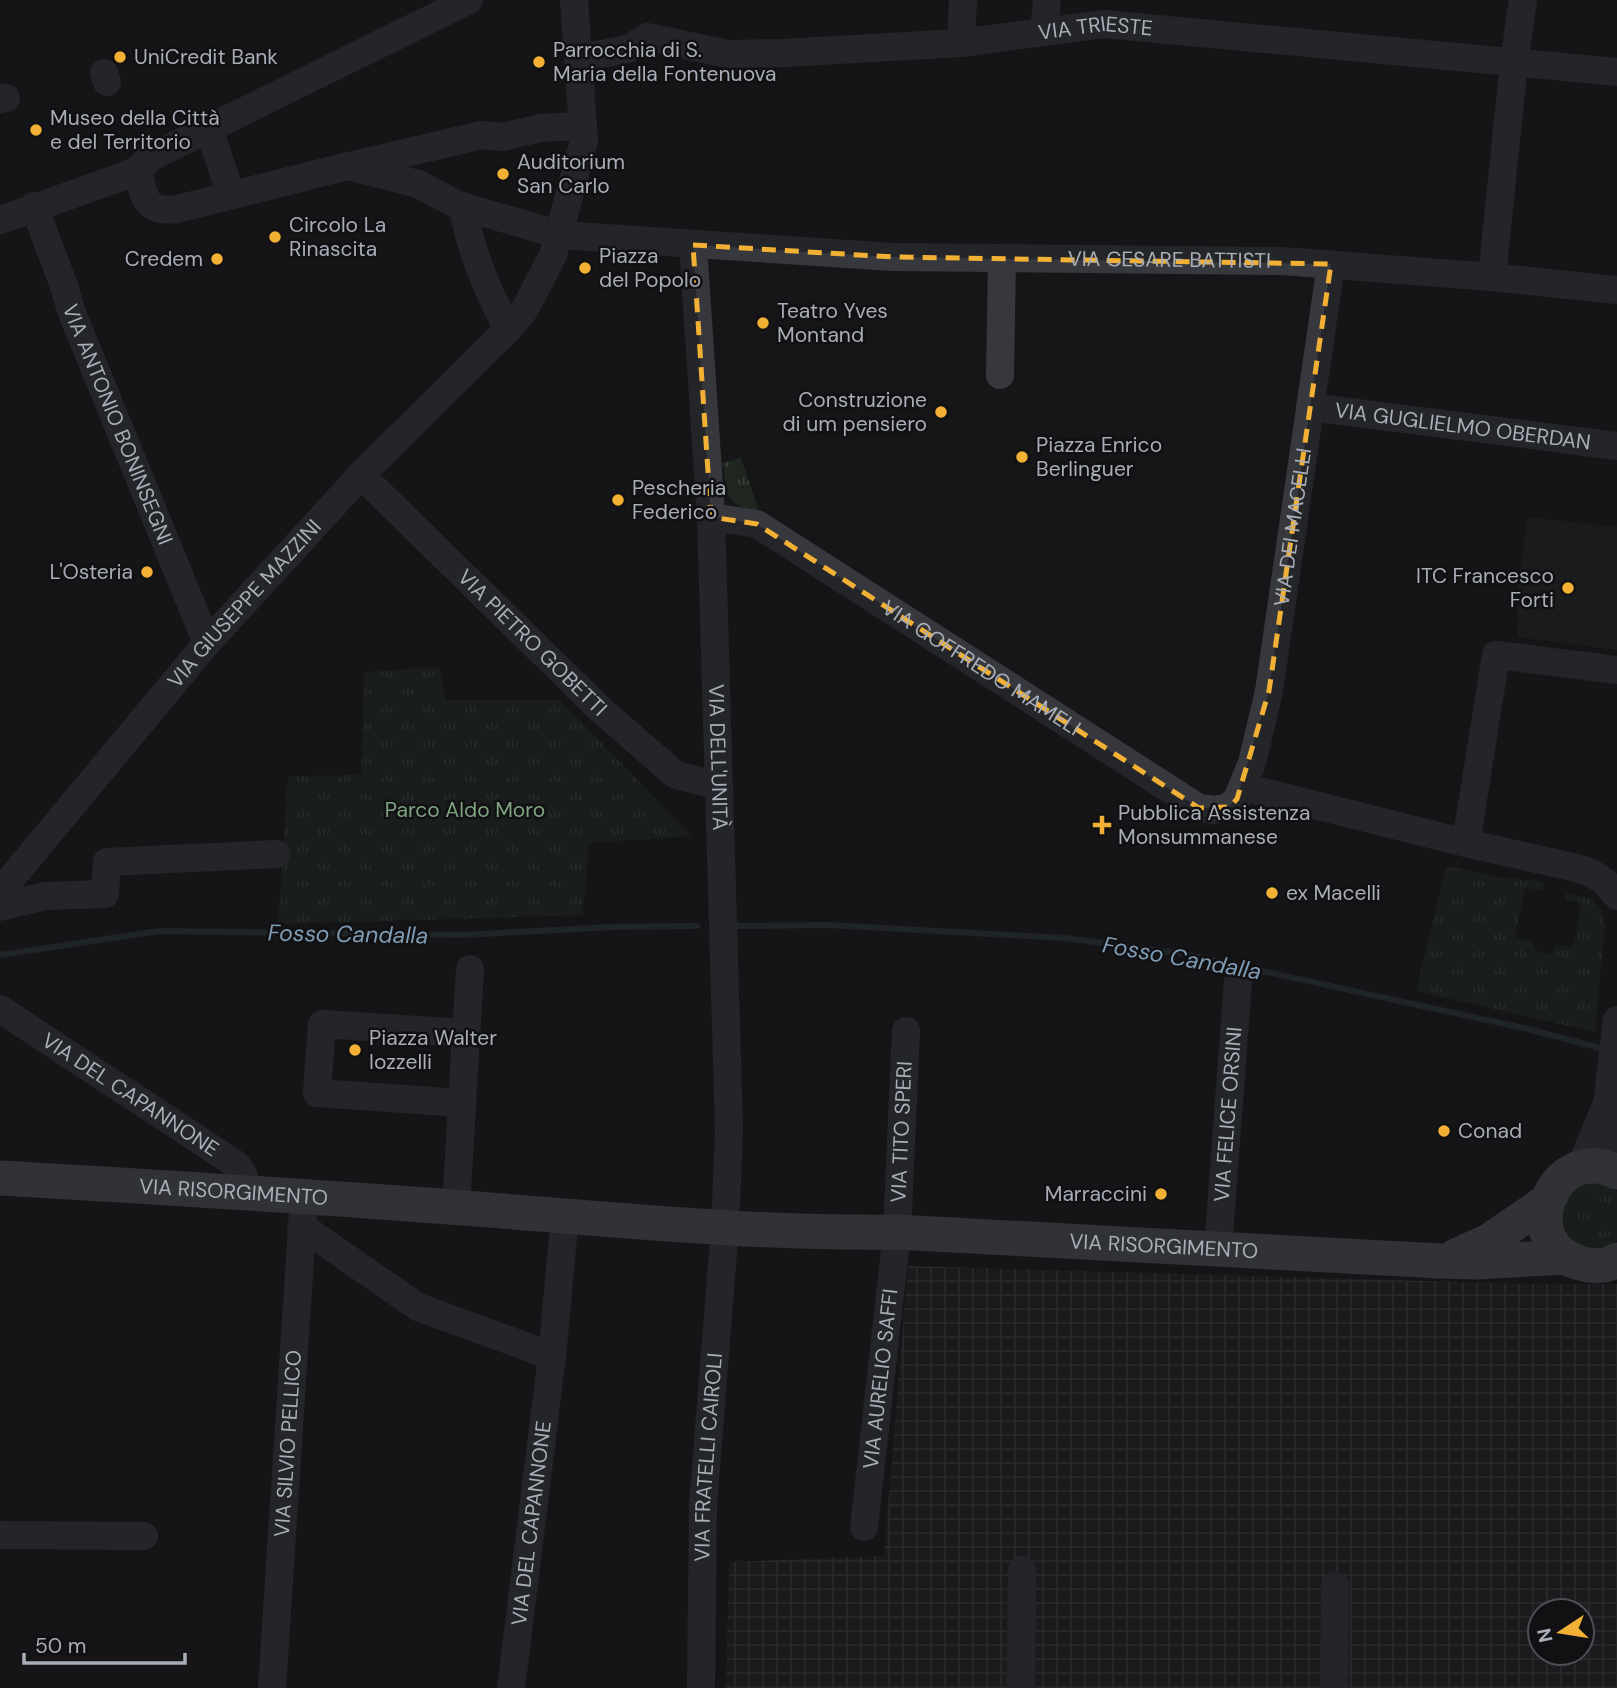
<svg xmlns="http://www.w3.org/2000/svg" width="1617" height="1688" viewBox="0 0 1617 1688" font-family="'DM Sans',sans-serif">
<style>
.built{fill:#222225}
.industrial{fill:url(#industrial-grid);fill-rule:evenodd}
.grass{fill:url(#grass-tufts)}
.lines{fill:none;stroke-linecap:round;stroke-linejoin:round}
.stream{stroke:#2c353c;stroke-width:6}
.minor{stroke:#37383d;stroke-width:28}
.major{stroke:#53555c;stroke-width:35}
.marked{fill:none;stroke:#f2b134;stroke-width:5;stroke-dasharray:14 9;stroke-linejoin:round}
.poi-dot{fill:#f2b134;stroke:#111113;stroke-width:2.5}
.labels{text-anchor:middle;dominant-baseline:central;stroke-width:5;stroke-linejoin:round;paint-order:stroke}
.street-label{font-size:21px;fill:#a8adb8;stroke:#111113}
.poi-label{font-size:21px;fill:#a8adb8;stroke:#111113;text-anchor:start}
.park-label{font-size:21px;fill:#7fa381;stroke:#111113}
.water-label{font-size:23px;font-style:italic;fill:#7f9bb3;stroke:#111113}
</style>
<defs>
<pattern id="industrial-grid" width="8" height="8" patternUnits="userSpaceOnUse" patternTransform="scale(1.75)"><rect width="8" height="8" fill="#222225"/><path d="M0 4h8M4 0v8" fill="none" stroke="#3f3f43"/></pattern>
<pattern id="grass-tufts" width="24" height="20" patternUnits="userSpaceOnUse" patternTransform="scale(1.75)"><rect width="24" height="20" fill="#1e261f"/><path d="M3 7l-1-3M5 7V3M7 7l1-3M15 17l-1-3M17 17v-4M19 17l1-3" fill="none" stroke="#3c433d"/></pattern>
</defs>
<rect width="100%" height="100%" fill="#161618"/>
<!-- built -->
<path class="built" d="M1528,517L1617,527V650L1517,637L1519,575Z"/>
<!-- industrial -->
<path class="industrial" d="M908,1266L1527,1284H1617V1688H726L729,1562L884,1556ZM1540,1611H1582V1653H1540Z"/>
<!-- grass -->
<path class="grass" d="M741,458L758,508L754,514C722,499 728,496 723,463Z
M439,667L446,700H560L692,836L589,843L583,915L278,924L288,776L361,775L364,672Z
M1446,866L1498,877L1544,882L1542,890L1525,888L1515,937L1532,941L1535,950L1545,954L1552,952L1556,945L1573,947L1581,903L1565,900L1566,893L1591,898L1601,909L1605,925L1595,1032L1416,991Z
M1596,1183L1607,1185L1617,1192V1240C1572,1274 1542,1203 1580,1187C1585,1185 1591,1184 1596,1183Z"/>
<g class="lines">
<!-- stream -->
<path class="stream" d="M739,926L829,925L1065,938L1184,954L1528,1029L1607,1050
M0,955L159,931L463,935L612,927L697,926"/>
<!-- minor -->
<g class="minor">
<path d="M1044,31L1047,0"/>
<path d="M961,43L963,0"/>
<path id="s1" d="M580,58L628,49L647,37L728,54L783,53L961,43L1104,24L1617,72"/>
<path d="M104,73L107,82"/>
<path d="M0,99L6,98"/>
<path d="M209,129L231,195"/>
<path d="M354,165L482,135L503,137L540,128L583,126"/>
<path id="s2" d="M138,169C144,197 144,213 177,209L348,166L418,184L458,205L560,235L893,257L1282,261L1492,277L1617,290"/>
<path id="s3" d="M34,206L64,286L72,313L207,643"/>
<path d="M463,206C469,248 488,292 508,329"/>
<path d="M0,220L127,175L138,169L151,157L469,0"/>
<path id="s4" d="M693,245L711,517L729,1129L726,1205"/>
<path d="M1492,277L1514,62L1523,0"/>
<path d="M1000,375L1002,258"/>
<path id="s5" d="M1310,407L1617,446"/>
<path id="s6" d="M361,475L603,712L676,775L719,786"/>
<path id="s7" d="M711,517L757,524L1199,808L1214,810L1229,807L1237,799L1252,763L1269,691L1331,264"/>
<path d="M1243,787L1466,843L1572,867L1590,872L1604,881L1617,896"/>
<path d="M1466,843L1496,655L1617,670"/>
<path id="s8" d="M0,892L207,643L361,475L505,332L525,309L553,255L584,141L574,0"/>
<path d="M0,907L45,896L105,894L107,862L276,854"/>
<path id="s9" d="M0,1009L237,1165L244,1176V1192"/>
<path d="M462,1103L317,1093L322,1024L466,1033"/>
<path d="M1607,1103L1617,1153"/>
<path d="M1580,1168L1607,1103L1617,1020"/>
<path d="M456,1207L470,969"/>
<path d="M301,1226L418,1307L552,1356"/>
<path id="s10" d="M1218,1249L1238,981"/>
<path id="s11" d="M864,1527L897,1232L906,1031"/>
<path d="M0,1535L144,1536"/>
<path id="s12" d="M272,1688L304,1197"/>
<path id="s13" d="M511,1688L552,1356L565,1216"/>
<path id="s14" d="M701,1688L703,1505L725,1227"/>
<path d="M1021,1688L1022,1570"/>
<path d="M1334,1688L1335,1586"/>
</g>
<!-- major -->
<g class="major">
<path d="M1617,1172C1552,1140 1513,1244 1580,1263C1592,1267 1606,1267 1617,1260"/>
<path id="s15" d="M0,1178C155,1187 310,1196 464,1208C608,1219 752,1234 897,1232L1440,1261L1477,1262L1565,1257"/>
<path d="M1454,1257L1489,1241L1546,1202"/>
</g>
</g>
<!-- marked area -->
<path d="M0 0H1617V1688H0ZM693,245L893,257L1331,264L1269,691L1237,799L1229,807L1199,808L757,524L711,517Z" fill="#161618" fill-opacity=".55" fill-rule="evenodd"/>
<path class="marked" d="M693,245L893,257L1331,264L1269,691L1237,799L1229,807L1199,808L757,524L711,517Z"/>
<!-- markers -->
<g class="poi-dot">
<circle cx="120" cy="57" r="7"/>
<circle cx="539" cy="62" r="7"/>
<circle cx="36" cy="130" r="7"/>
<circle cx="503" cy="174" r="7"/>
<circle cx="275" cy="237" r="7"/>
<circle cx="217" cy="259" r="7"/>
<circle cx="585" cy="268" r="7"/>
<circle cx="763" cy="323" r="7"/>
<circle cx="941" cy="412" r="7"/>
<circle cx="1022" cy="457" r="7"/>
<circle cx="618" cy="500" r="7"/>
<circle cx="147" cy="572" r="7"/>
<circle cx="1568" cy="588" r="7"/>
<path d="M1098.5 814.5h7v7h7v7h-7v7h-7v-7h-7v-7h7z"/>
<circle cx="1272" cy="893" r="7"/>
<circle cx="355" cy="1050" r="7"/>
<circle cx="1444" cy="1131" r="7"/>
<circle cx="1161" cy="1194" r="7"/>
</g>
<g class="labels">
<!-- street labels -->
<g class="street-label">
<text stroke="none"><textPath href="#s1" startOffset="523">VIA TRIESTE</textPath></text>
<text stroke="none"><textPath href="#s2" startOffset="1076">VIA CESARE BATTISTI</textPath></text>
<text stroke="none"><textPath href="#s3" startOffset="234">VIA ANTONIO BONINSEGNI</textPath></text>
<text stroke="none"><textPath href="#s5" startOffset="154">VIA GUGLIELMO OBERDAN</textPath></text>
<text stroke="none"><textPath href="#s7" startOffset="892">VIA DEI MACELLI</textPath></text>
<text stroke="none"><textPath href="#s8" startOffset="378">VIA GIUSEPPE MAZZINI</textPath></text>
<text stroke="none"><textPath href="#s6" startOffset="240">VIA PIETRO GOBETTI</textPath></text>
<text stroke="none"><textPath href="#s7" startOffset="313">VIA GOFFREDO MAMELI</textPath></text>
<text stroke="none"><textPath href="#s4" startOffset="513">VIA DELL'UNITÀ</textPath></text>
<text stroke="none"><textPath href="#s9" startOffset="156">VIA DEL CAPANNONE</textPath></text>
<text stroke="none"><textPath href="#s10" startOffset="135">VIA FELICE ORSINI</textPath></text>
<text stroke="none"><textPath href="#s11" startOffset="397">VIA TITO SPERI</textPath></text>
<text stroke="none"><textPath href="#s15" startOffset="234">VIA RISORGIMENTO</textPath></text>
<text stroke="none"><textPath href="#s15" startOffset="1166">VIA RISORGIMENTO</textPath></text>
<text stroke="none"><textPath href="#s11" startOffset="149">VIA AURELIO SAFFI</textPath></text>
<text stroke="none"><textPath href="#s12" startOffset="245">VIA SILVIO PELLICO</textPath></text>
<text stroke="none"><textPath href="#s14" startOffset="231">VIA FRATELLI CAIROLI</textPath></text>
<text stroke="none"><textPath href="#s13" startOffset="166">VIA DEL CAPANNONE</textPath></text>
</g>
<!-- poi labels -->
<g class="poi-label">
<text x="553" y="50">Parrocchia di S.<tspan x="553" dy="24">Maria della Fontenuova</tspan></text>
<text x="134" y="57">UniCredit Bank</text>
<text x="50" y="118">Museo della Città<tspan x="50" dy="24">e del Territorio</tspan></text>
<text x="517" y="162">Auditorium<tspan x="517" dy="24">San Carlo</tspan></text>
<text x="289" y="225">Circolo La<tspan x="289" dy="24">Rinascita</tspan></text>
<text x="599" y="256">Piazza<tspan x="599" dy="24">del Popolo</tspan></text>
<text x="203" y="259" text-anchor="end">Credem</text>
<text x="777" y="311">Teatro Yves<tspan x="777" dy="24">Montand</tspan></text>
<text x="927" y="400" text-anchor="end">Construzione<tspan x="927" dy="24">di um pensiero</tspan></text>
<text x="1036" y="445">Piazza Enrico<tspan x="1036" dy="24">Berlinguer</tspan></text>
<text x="632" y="488">Pescheria<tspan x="632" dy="24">Federico</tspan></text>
<text x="133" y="572" text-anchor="end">L'Osteria</text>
<text x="1554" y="576" text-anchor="end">ITC Francesco<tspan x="1554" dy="24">Forti</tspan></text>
<text x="1118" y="813">Pubblica Assistenza<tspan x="1118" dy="24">Monsummanese</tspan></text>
<text x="1286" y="893">ex Macelli</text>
<text x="369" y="1038">Piazza Walter<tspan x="369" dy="24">Iozzelli</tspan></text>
<text x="1458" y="1131">Conad</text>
<text x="1147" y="1194" text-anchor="end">Marraccini</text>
</g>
<!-- park labels -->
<g class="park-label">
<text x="465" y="810">Parco Aldo Moro</text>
</g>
<!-- water labels -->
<g class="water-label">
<text transform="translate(348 934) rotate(1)">Fosso Candalla</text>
<text transform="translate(1182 958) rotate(10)">Fosso Candalla</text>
</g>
</g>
<!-- north arrow -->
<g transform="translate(1561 1632) rotate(258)"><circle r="33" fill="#111113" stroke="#4d4f55" stroke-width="2"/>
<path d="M0-5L12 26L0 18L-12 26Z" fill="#f2b134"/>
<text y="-10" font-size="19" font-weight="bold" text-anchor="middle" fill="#a8adb8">N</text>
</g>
<!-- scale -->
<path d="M24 1653v10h161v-10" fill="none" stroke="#a8adb8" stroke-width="3.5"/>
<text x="35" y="1653" font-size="21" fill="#a8adb8" stroke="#111113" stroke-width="5" paint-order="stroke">50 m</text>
</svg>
